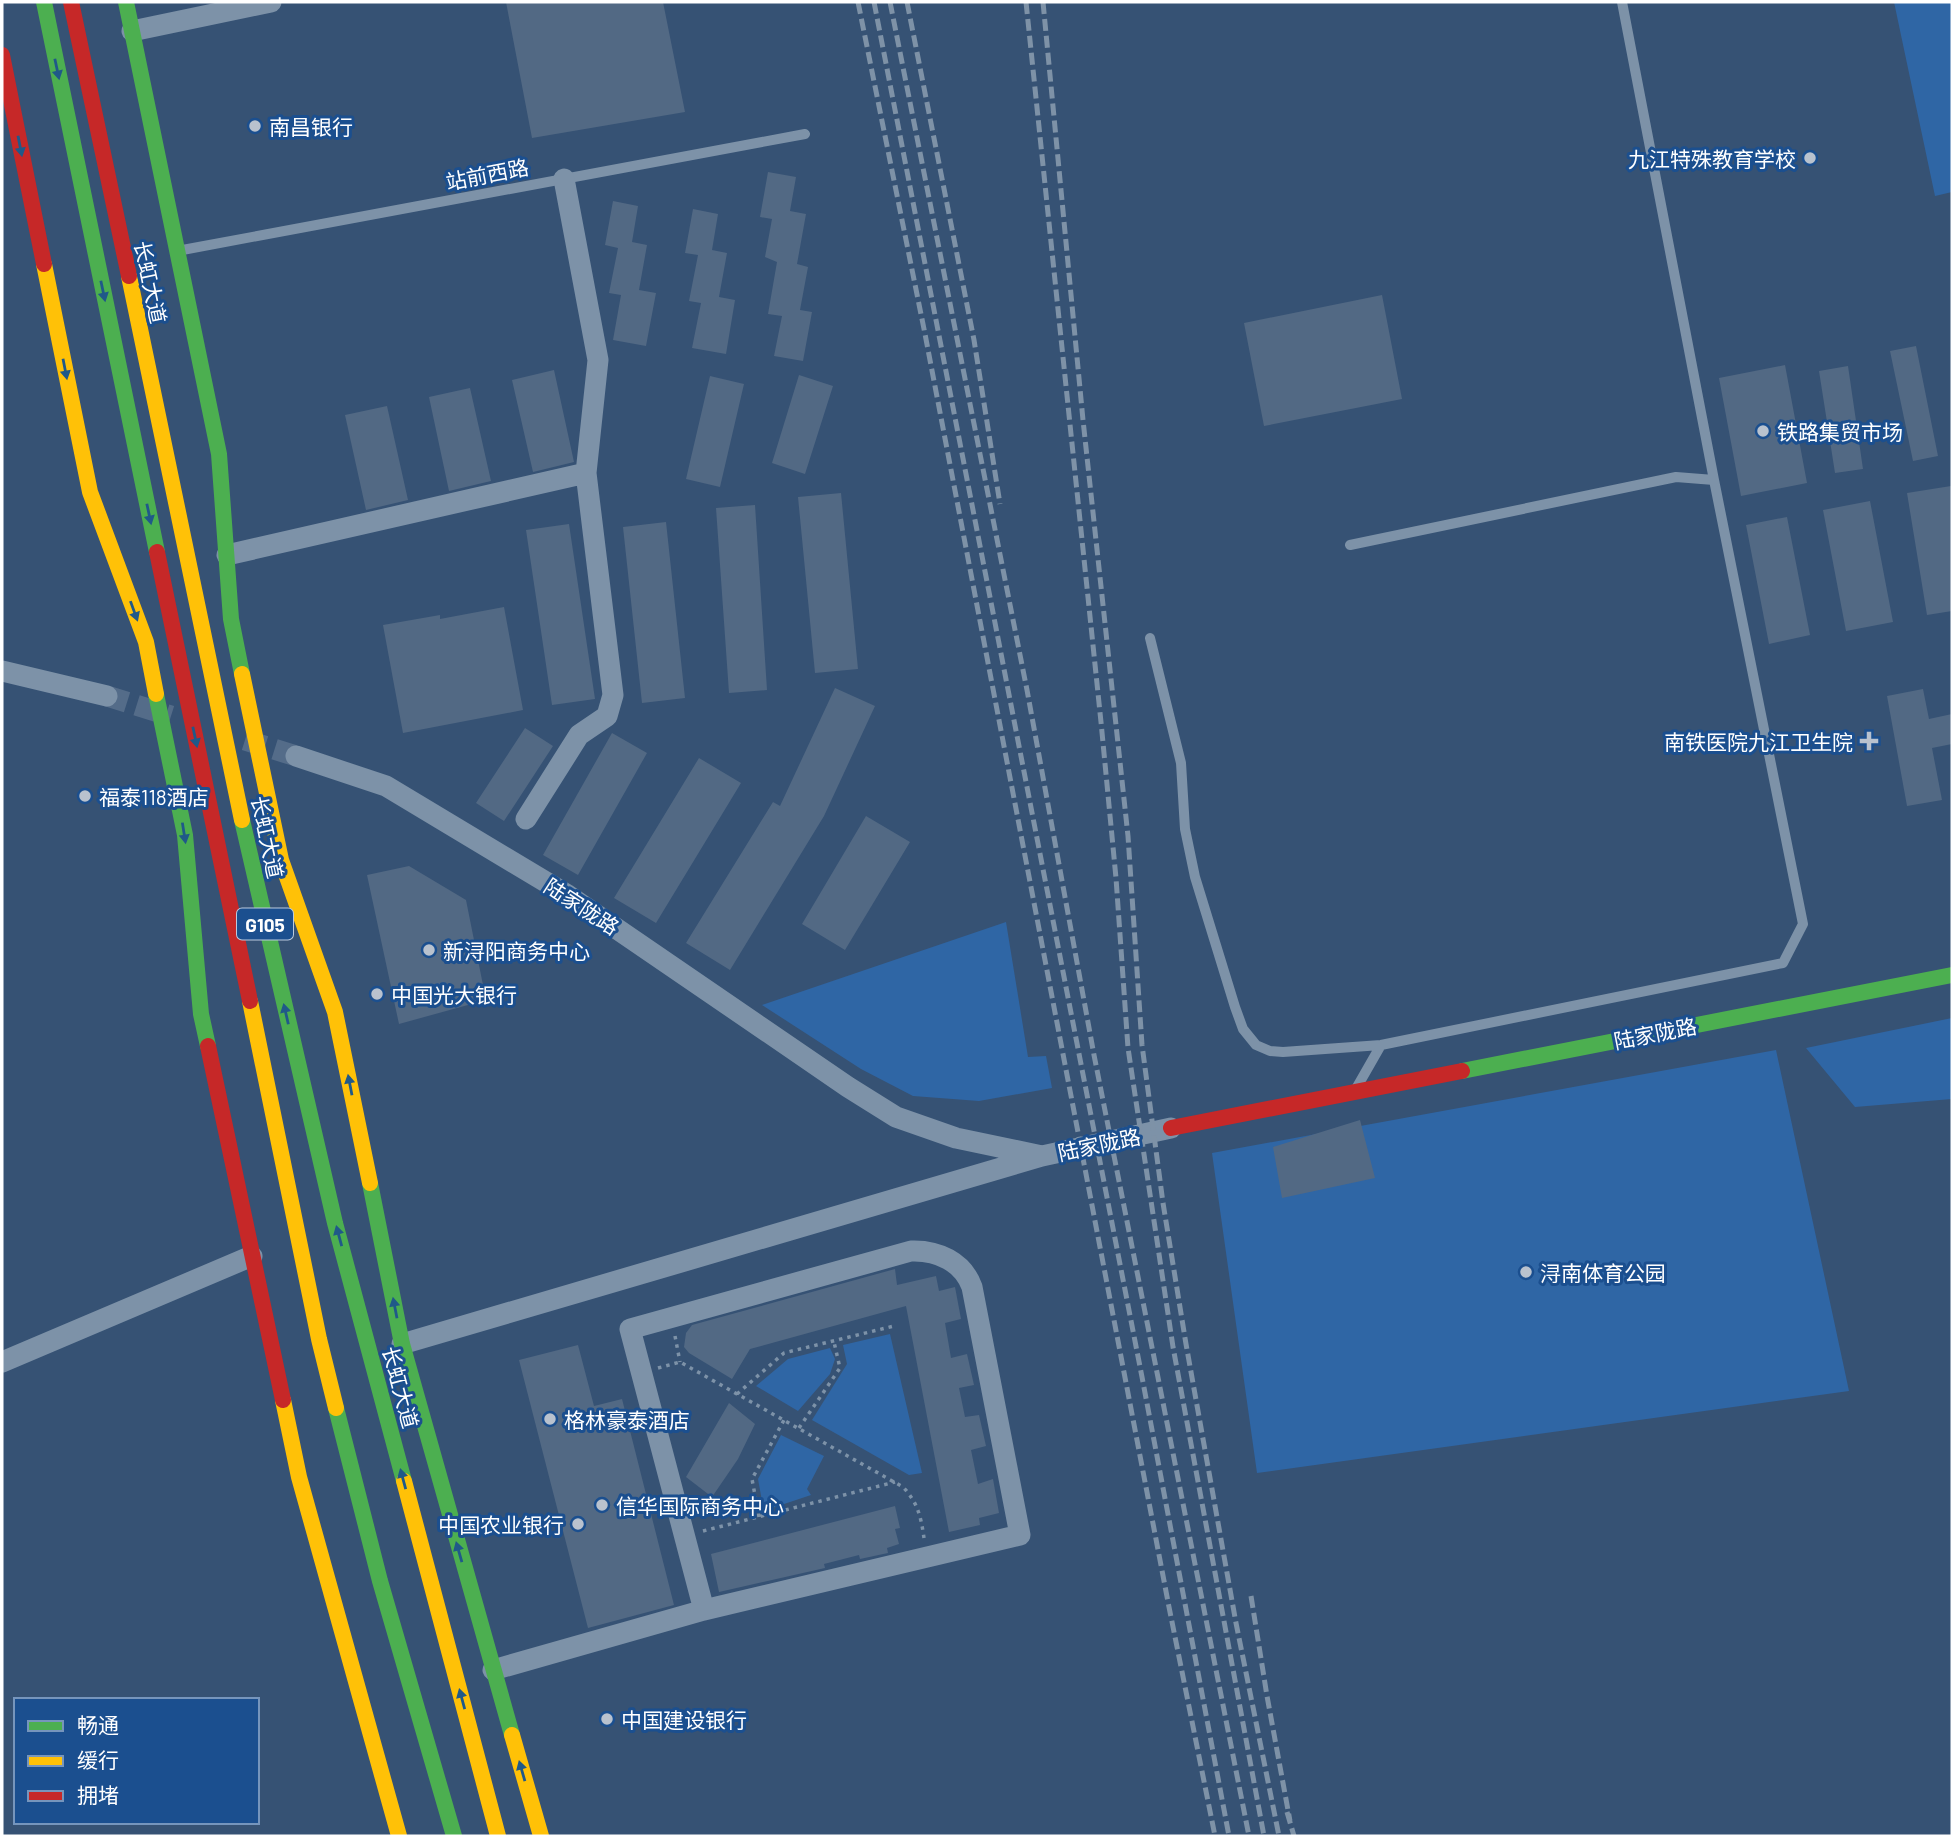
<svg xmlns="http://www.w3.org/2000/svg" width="1954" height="1838" viewBox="0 0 1954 1838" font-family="Barlow,'Noto Sans SC',sans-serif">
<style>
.green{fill:#2f66a5}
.building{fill:#526984}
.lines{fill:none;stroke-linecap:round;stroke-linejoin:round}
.street-tunnel{stroke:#546c89;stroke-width:21;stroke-dasharray:21 10;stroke-linecap:butt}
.path{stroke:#7d92a8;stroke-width:3.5;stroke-dasharray:3.5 5;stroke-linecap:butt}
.lane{stroke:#7d92a8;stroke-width:10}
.street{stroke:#7d92a8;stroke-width:21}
.fast{stroke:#4caf50;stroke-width:16}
.slow{stroke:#ffc107;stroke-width:16}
.jam{stroke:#c62828;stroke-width:16}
.rail{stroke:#7e92a7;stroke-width:5;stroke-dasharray:12 5;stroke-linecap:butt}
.oneway{fill:#205989}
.poi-dot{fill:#b9c2ce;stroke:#1b4f8f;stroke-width:2.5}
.labels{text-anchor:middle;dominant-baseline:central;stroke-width:6;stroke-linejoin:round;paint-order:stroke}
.shield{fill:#1b4f8f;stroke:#bbcadd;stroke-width:2}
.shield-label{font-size:19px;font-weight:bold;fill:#fff}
.poi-label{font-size:21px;fill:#fff;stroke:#1b4f8f;text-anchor:start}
.street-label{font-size:21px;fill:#fff;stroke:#1b4f8f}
</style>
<rect width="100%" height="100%" fill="#365274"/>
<!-- green -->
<path class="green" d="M1894,2H1952V192L1935,196Z
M1006,922L1028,1057L1046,1056L1052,1088L979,1101L913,1096L861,1069L762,1005Z
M1952,1018V1099L1855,1107L1806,1048Z
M1776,1050L1849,1391L1257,1473L1212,1153Z
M890,1334L922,1473L909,1475L812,1420L847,1364L843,1345Z
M830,1348L835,1359L830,1374L798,1411L756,1386L788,1359Z
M781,1435L824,1456L807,1489L811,1495L772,1508L762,1501L758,1479Z"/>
<!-- building -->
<path class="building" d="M506,2H663L685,112L532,138Z
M768,172L796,177L790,211L806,214L797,264L808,267L800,310L812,312L803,361L774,356L782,316L768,314L777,262L765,257L772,219L760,217Z
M613,201L638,206L632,242L647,245L639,290L656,293L646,346L613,340L621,295L609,293L618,248L605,245Z
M693,209L718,214L712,250L727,253L719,297L735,300L726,354L692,348L701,303L689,301L698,255L685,253Z
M1382,295L1402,399L1264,426L1244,323Z
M1916,346L1938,456L1913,461L1890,351Z
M1785,365L1807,483L1741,496L1719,378Z
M1848,366L1863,469L1835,473L1819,371Z
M554,370L574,462L533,472L512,380Z
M799,375L833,386L805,474L772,463Z
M710,376L744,384L720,487L686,479Z
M470,388L491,481L449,491L429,397Z
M387,406L408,500L366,510L345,415Z
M1951,486L1952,611L1927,615L1907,493Z
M841,493L858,669L815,673L798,497Z
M1870,501L1893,622L1846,631L1823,510Z
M755,505L767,690L729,693L716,508Z
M1787,517L1810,635L1769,644L1746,525Z
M666,522L685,698L642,703L623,527Z
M569,524L595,699L552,705L526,530Z
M504,607L523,710L403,733L383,625L440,615V619Z
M835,688L875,706L824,816L730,970L686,943L773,802L780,806Z
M1923,689L1929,719L1952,714V744L1932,748L1942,800L1907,806L1887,696Z
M525,728L553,746L504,821L476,803Z
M612,733L647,753L578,875L543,855Z
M699,758L741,783L656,923L614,898Z
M866,816L910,842L845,950L802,924Z
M409,866L466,900L486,1000L399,1024L367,875Z
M1360,1120L1375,1178L1282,1198L1273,1147Z
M895,1269L897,1285L936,1276L939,1291L955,1287L961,1319L945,1323L951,1358L967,1354L974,1385L959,1388L965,1417L979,1415L986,1446L971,1450L978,1484L993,1479L999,1513L979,1518L980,1525L949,1532L906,1306L750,1349L732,1379L689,1353L684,1347L686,1333L692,1325Z
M578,1345L594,1406L622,1399L674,1605L588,1628L519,1360Z
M729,1403L755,1424L738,1459L712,1497L686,1477Z
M895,1506L900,1528L895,1529L899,1544L887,1548L888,1553L860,1559L859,1555L824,1564L825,1568L719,1592L711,1554Z"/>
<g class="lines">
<!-- street-tunnel -->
<path class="street-tunnel" d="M107,696L171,716
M245,740L296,756"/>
<!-- path -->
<path class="path" d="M675,1336L680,1362
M658,1368L680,1362L903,1487C918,1503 921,1517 924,1538
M737,1394L784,1353L894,1326
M799,1428L840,1368L834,1342
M759,1517L752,1479L784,1420
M703,1531L895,1482"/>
<!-- lane -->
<path class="lane" d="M177,251L805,134
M1350,545L1676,477L1714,480
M1150,638L1181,763L1185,829L1195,877L1235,1007L1243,1029L1256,1045L1270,1051L1283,1052L1381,1045L1783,963L1803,924L1714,480L1622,2
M1357,1087L1381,1045"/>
<!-- street -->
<path class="street" d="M132,31L271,2
M227,555L586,473
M2,671L107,696
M296,756L386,786L566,894L848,1087L896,1117L956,1138L1042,1156
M526,819L579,735L607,716L613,695L586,473L598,360L564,179
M402,1344L1042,1156L1171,1128
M2,1362L252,1256
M493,1670L704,1610L1020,1535L972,1287C963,1262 938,1250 911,1251L630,1329L704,1610"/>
<!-- fast -->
<path class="fast" d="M44,2L157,552
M126,2L219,454L231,619L242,674
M156,694L185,835L201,1014L208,1046
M242,820L335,1223L404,1481
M1462,1071L1952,975
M370,1183L402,1344L512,1735
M336,1408L380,1581L454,1836"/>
<!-- slow -->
<path class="slow" d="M44,264L90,492L146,642L156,694
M129,276L242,820
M242,674L281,860L335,1012L370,1183
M250,1001L319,1339L336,1408
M283,1400L299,1477L399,1836
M404,1481L498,1836
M512,1735L541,1836"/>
<!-- jam -->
<path class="jam" d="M71,2L129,276
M2,55L44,264
M157,552L250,1001
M208,1046L283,1400
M1171,1128L1462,1071"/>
<!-- rail -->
<path class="rail" d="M858,2L925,334L1169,1607L1215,1836
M874,2L1142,1377L1229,1836
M890,2L1027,690L1094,1055L1249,1836
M907,2L974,340L1000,504
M1026,2L1101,722L1116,878L1128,1048L1173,1347L1264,1836
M1043,2L1083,420L1128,836L1142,1045L1163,1203L1186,1344L1236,1623L1279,1836
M1251,1596L1267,1696L1290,1821
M1287,1812L1294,1836"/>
</g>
<!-- one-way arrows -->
<defs><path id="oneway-solid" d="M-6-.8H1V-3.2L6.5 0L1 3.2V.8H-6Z" transform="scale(1.75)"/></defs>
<g class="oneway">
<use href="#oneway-solid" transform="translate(57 69) rotate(78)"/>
<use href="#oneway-solid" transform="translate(20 146) rotate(79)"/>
<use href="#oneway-solid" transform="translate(103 291) rotate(78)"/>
<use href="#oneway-solid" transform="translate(65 369) rotate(79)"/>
<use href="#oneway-solid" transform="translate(149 514) rotate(78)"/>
<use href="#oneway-solid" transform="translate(134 611) rotate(70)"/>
<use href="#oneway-solid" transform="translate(195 737) rotate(78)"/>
<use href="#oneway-solid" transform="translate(184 833) rotate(81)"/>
<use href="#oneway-solid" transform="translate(286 1014) rotate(-103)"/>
<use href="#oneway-solid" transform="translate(350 1085) rotate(-101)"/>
<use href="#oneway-solid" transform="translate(339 1236) rotate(-105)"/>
<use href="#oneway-solid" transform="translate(395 1308) rotate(-101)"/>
<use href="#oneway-solid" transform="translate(403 1479) rotate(-105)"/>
<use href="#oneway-solid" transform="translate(459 1552) rotate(-106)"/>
<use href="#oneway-solid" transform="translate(462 1699) rotate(-105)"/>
<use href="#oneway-solid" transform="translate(522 1771) rotate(-106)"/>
</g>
<!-- markers -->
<g class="poi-dot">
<circle cx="255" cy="126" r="7"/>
<circle cx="1810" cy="158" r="7"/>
<circle cx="1763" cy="431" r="7"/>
<path d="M1865.5 730.5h7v7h7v7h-7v7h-7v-7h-7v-7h7z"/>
<circle cx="85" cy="796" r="7"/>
<circle cx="429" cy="950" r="7"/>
<circle cx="377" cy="994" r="7"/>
<circle cx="1526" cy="1272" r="7"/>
<circle cx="550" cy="1419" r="7"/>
<circle cx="602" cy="1505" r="7"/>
<circle cx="578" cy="1524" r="7"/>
<circle cx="607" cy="1719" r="7"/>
</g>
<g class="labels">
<!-- shield labels -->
<rect class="shield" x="237" y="908.5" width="56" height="31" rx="5"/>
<g class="shield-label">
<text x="265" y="924">G105</text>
</g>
<!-- poi labels -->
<g class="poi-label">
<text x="269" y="126">南昌银行</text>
<text x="1796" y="158" text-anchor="end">九江特殊教育学校</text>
<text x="1777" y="431">铁路集贸市场</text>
<text x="1853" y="741" text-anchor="end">南铁医院九江卫生院</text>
<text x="99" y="796">福泰118酒店</text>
<text x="443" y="950">新浔阳商务中心</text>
<text x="391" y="994">中国光大银行</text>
<text x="1540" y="1272">浔南体育公园</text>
<text x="564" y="1419">格林豪泰酒店</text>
<text x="616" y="1505">信华国际商务中心</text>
<text x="564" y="1524" text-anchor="end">中国农业银行</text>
<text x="621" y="1719">中国建设银行</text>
</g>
<!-- street labels -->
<g class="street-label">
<text transform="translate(487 174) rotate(-11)">站前西路</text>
<text transform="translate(151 282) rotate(78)">长虹大道</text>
<text transform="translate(268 837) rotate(78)">长虹大道</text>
<text transform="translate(582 906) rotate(33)">陆家陇路</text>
<text transform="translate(1655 1033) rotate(-11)">陆家陇路</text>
<text transform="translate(1099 1144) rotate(-12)">陆家陇路</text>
<text transform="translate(401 1387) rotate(75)">长虹大道</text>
</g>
</g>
<!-- border -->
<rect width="1954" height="1838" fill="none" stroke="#ffffff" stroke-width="7"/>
<!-- legend -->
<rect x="14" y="1698" width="245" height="126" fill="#1b4f8f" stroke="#7695bc" stroke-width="2"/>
<rect x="28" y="1721" width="35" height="10" fill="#4caf50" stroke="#7695bc" stroke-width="2"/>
<text x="77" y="1733" font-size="21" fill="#ffffff">畅通</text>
<rect x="28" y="1756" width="35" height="10" fill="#ffc107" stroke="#7695bc" stroke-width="2"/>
<text x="77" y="1768" font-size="21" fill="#ffffff">缓行</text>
<rect x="28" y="1791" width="35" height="10" fill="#c62828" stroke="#7695bc" stroke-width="2"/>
<text x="77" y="1803" font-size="21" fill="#ffffff">拥堵</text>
</svg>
